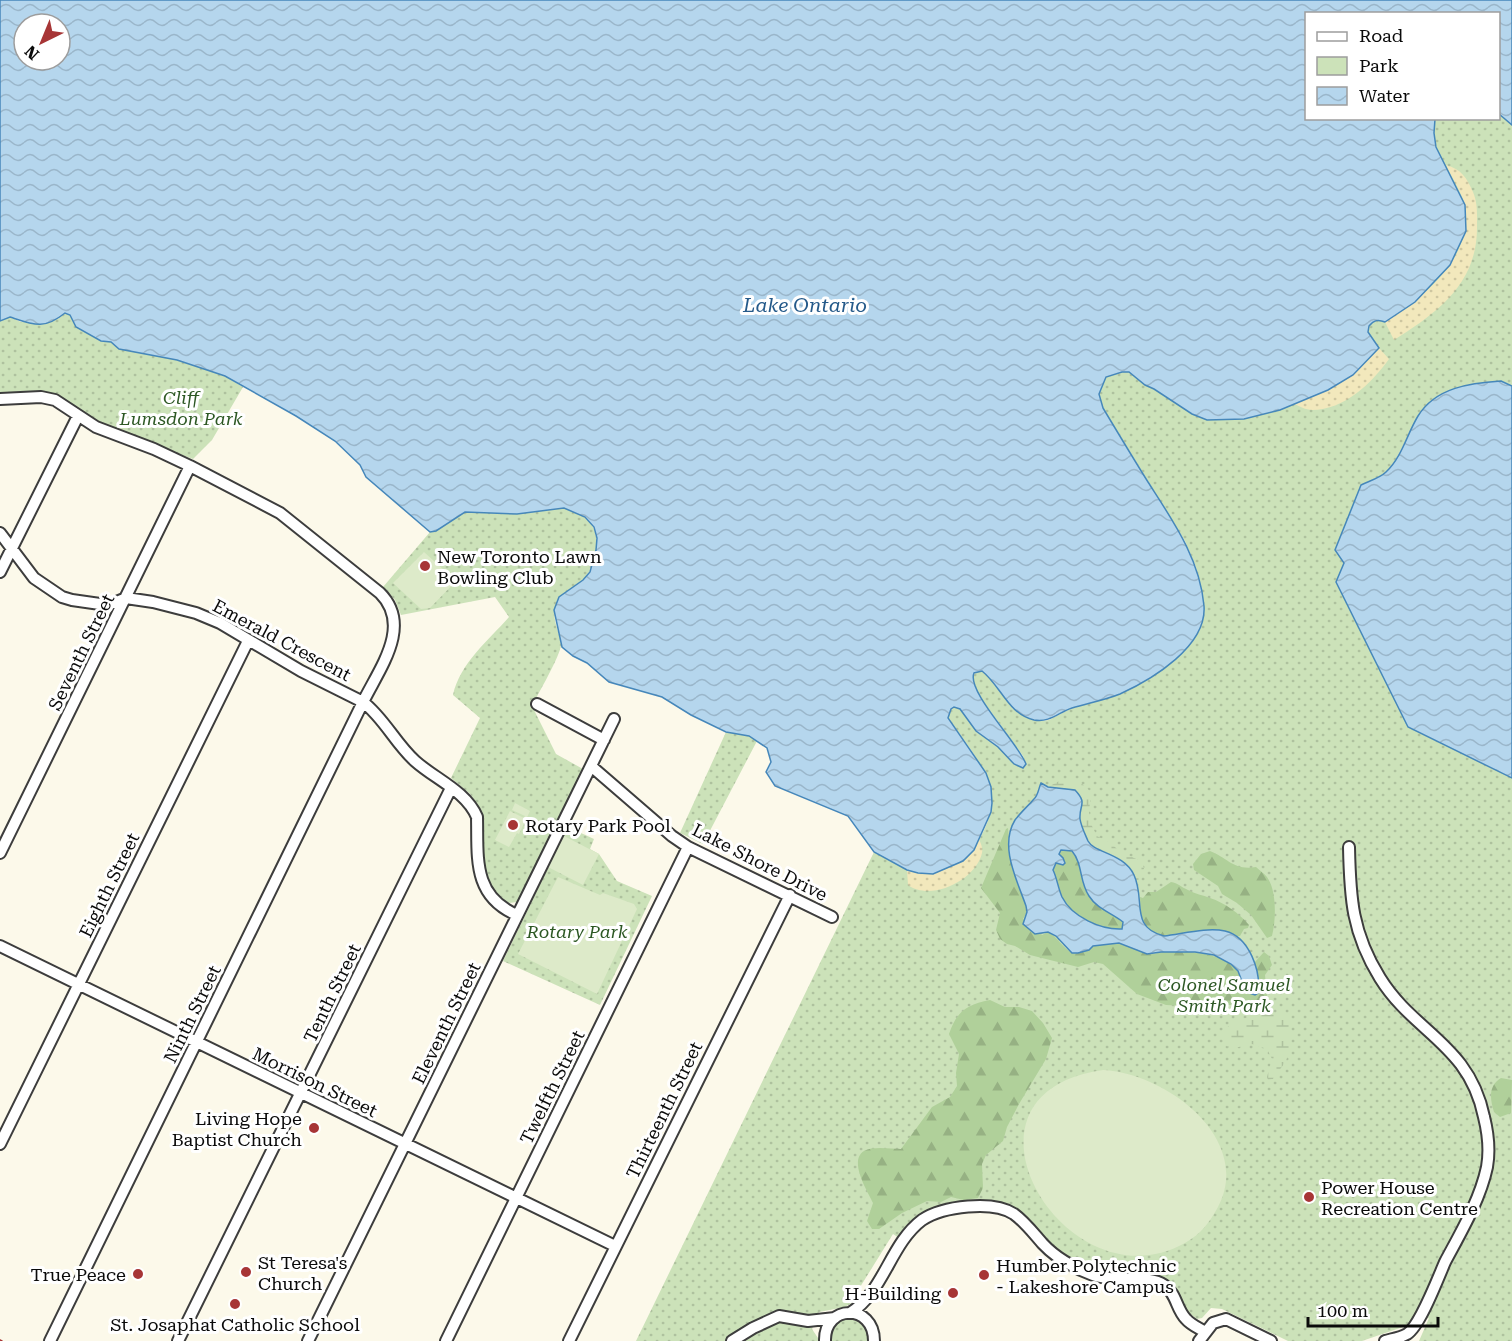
<svg xmlns="http://www.w3.org/2000/svg" width="1512" height="1341" viewBox="0 0 1512 1341" font-family="'Roboto Serif',serif">
<style>
.green{fill:url(#green-dots)}
.forest{fill:url(#forest-firs)}
.wetland{fill:url(#wetland-marsh)}
.sand{fill:url(#sand-dots)}
.pitch{fill:#ddeac9}
.water{fill:url(#water-waves);stroke:#4687ba;stroke-width:1.5;fill-rule:evenodd}
.lines{fill:none;stroke-linecap:round;stroke-linejoin:round}
.minor-casing{stroke:#3d3d3d;stroke-width:14}
.minor{stroke:#fff;stroke-width:10}
.tram{stroke:#a73536;stroke-width:1.5}
.poi-dot{fill:#a73536;stroke:#fff;stroke-width:2}
.labels{text-anchor:middle;dominant-baseline:central;stroke-width:6;stroke-linejoin:round;paint-order:stroke}
.park-label{font-size:18px;font-style:italic;fill:#2d5824;stroke:#fff}
.poi-label{font-size:18px;fill:#0a0a0a;stroke:#fff;text-anchor:start}
.street-label{font-size:18px;fill:#0a0a0a;stroke:#fff}
.water-label{font-size:20px;font-style:italic;fill:#255a8a;stroke:#fff}
</style>
<defs>
<pattern id="green-dots" width="8" height="8" patternUnits="userSpaceOnUse" patternTransform="scale(1.5)"><rect width="8" height="8" fill="#cce2b9"/><path d="M2 2h.1M6 6h.1" fill="none" stroke="#aec19e" stroke-width="1.8" stroke-linecap="round"/></pattern>
<pattern id="forest-firs" width="22" height="20" patternUnits="userSpaceOnUse" patternTransform="scale(1.5)"><rect width="22" height="20" fill="#b0d09a"/><path d="M5 1l3.5 6h-7zM16 11l3.5 6h-7z" fill="#96b183"/></pattern>
<pattern id="wetland-marsh" width="20" height="14" patternUnits="userSpaceOnUse" patternTransform="scale(1.5)"><rect width="20" height="14" fill="#cce2b9"/><path d="M1 5h8M5 5V1M11 12h8M15 12V8" fill="none" stroke="#aec19e"/></pattern>
<pattern id="sand-dots" width="8" height="8" patternUnits="userSpaceOnUse" patternTransform="scale(1.5)"><rect width="8" height="8" fill="#f2e8bc"/><path d="M2 2h.1M6 6h.1" fill="none" stroke="#cec6a0" stroke-width="1.8" stroke-linecap="round"/></pattern>
<pattern id="water-waves" width="16" height="10" patternUnits="userSpaceOnUse" patternTransform="scale(1.5)"><rect width="16" height="10" fill="#b5d6ed"/><path d="M0 5q4-4 8 0t8 0" fill="none" stroke="#9ab6ca"/></pattern>
</defs>
<rect width="100%" height="100%" fill="#fcf9ea"/>
<!-- green -->
<path class="green" d="M1499,114L1512,125V386L1501,381L1418,416L1396,459L1385,474L1361,485L1344,563L1408,727L1512,778V1341H1419L1429,1318L1362,1341H1288L1222,1309L1211,1308L1202,1318L1197,1319L1189,1313L1187,1314L1180,1296L1170,1284C1140,1279 1104,1278 1077,1263C1062,1255 1049,1244 1038,1231C1032,1224 1027,1216 1019,1211C1011,1206 1002,1206 993,1205C947,1197 931,1206 899,1238L893,1234L857,1292L863,1296L845,1307L819,1312L812,1329L820,1341H636L874,852L907,870L974,850C980,838 988,824 991,811C998,780 965,742 948,718L949,711L954,707L960,709L976,731L998,747L1014,764L1025,766L1026,764L1023,756L978,694L972,676L977,672L982,671L993,681L1013,709L1031,719L1041,721L1049,720L1070,709L1121,693L1161,670L1182,652L1198,577L1196,567L1185,541L1103,408L1098,394L1106,377L1122,372H1129L1145,385L1154,389L1192,414L1207,420L1328,390L1379,348L1368,332L1369,326C1374,320 1378,319 1385,322L1465,205C1453,181 1428,146 1435,119L1498,118Z
M65,313L70,315L76,327L101,341L111,342L119,349L177,360L205,369L225,376L243,387L212,440L193,459L107,427L66,401L0,395V321L10,317L21,322L58,319Z
M564,508C591,515 602,531 594,559C592,563 592,568 589,572C581,587 559,590 555,608C552,620 560,633 561,644C562,653 537,696 532,706L556,754L583,769L520,897L517,902L509,903C473,885 489,843 480,814L482,812L470,794L451,778L480,718L453,695C460,663 488,641 509,617L495,597L401,615L395,600L383,587L430,532L436,531L465,512L517,514Z
M726,732L749,736L757,741L703,844L680,833Z
M568,827L594,839L590,849L599,854L617,881L652,896L600,1005L503,961Z
M848,1319C861,1320 868,1328 868,1341H830L833,1327L842,1320Z"/>
<!-- forest -->
<path class="forest" d="M1008,828L1012,868L1026,906L1027,912L1023,919L1042,935L1048,932C1058,937 1063,949 1073,953C1081,955 1088,948 1095,946C1101,944 1111,943 1118,943C1130,944 1141,953 1153,954C1156,954 1159,952 1162,952C1188,950 1242,952 1243,987L1258,993V978L1254,963L1264,952L1269,956L1272,965L1265,975L1267,996L1263,1000L1253,1003L1205,1007L1166,1005L1137,994L1103,964L1094,962L1078,967L1030,955L1015,946L1007,944L1000,939L996,930L1000,913L981,888L1006,829Z
M1066,849C1087,856 1080,885 1092,900C1100,910 1113,914 1124,922L1122,929C1101,930 1072,917 1062,897C1058,888 1057,878 1053,870L1056,863H1059L1061,858L1059,852Z
M1210,851C1228,858 1234,871 1256,867C1259,870 1264,873 1267,877C1277,891 1276,920 1272,936L1267,938L1251,915L1237,903L1222,894L1218,886L1194,870L1193,864L1201,854Z
M1171,882C1178,883 1181,887 1188,890C1195,894 1203,895 1210,898C1225,903 1239,913 1249,925L1248,928L1244,929L1240,936H1235L1226,931H1208L1164,936C1140,930 1141,919 1140,897L1143,898L1148,892H1156Z
M990,1000L1005,1007H1019L1032,1011L1043,1023L1052,1038L1046,1059L1019,1104L1007,1127L1003,1141L986,1155L982,1164L983,1188L978,1198L964,1200L951,1197L941,1202L927,1201L902,1213L879,1229H872L867,1221L873,1203C868,1192 848,1161 864,1151C873,1146 891,1149 901,1149L932,1107L950,1097L957,1086L956,1073L959,1054L949,1034C957,1011 966,1005 990,1000Z
M1501,1078L1512,1080L1511,1113L1500,1117L1494,1112C1490,1099 1488,1086 1501,1078Z"/>
<!-- wetland -->
<path class="wetland" d="M1071,779L1081,783L1091,792L1089,812L1091,824L1097,836L1111,843L1120,852L1141,861L1144,868L1140,883H1137C1132,868 1121,858 1106,851C1100,849 1093,849 1089,844C1086,839 1082,828 1080,822C1078,811 1090,795 1073,790C1066,788 1057,787 1050,786L1061,780Z
M1285,1014L1291,1018L1289,1051L1286,1061L1273,1079L1268,1080L1267,1077L1272,1059L1267,1049L1252,1044L1230,1049L1227,1047L1221,1035C1233,1014 1264,1015 1285,1014Z"/>
<!-- sand -->
<path class="sand" d="M1446,165C1461,169 1467,178 1473,192C1478,204 1477,215 1477,228C1477,284 1437,313 1394,340L1385,322C1423,298 1473,258 1465,207C1463,194 1452,178 1446,165Z
M1379,348L1389,359C1372,383 1344,410 1312,410C1306,410 1299,406 1294,404L1328,390L1353,375Z
M979,839C981,844 983,848 982,853C976,880 931,902 908,885L907,870L918,873L974,850Z"/>
<!-- pitch -->
<path class="pitch" d="M424,552L456,581L430,608L421,609L393,583Z
M515,803L530,811L519,834L517,833L509,847L495,840L510,811L524,818L525,816L512,810Z
M564,836L599,854L583,885L548,867Z
M558,877L600,895L603,893L634,904L637,909L597,994L518,954Z
M1103,1070C1165,1073 1254,1138 1218,1207C1209,1223 1202,1233 1185,1243C1066,1310 936,1093 1103,1070Z"/>
<!-- water -->
<path class="water" d="M0,0H1512V125L1499,114L1498,14H1306V118L1435,119L1434,133L1436,147L1465,205L1466,231L1450,265L1415,302L1385,322C1378,319 1374,320 1369,326L1368,332L1379,348L1353,375L1328,390L1280,410L1244,419L1207,420L1192,414L1154,389L1145,385L1129,372H1122L1106,377L1099,394L1103,408C1118,433 1133,458 1148,482C1173,521 1200,559 1204,606C1207,646 1153,679 1120,694C1105,700 1089,703 1072,708C1059,712 1050,723 1034,720C1008,714 1001,686 982,671L974,673C966,691 1019,744 1026,764L1023,768L1014,764L998,747L976,731L960,709L954,707L951,709L948,718L986,773L991,787L992,803L991,812L974,850L963,861L933,874L918,873L907,870L874,852L848,816L775,786L766,772L771,762L767,748L749,736L726,732L691,715L662,697L609,682L587,663L573,656L562,647L554,610L559,597L583,580L590,572L596,550L597,538L594,527L585,517L564,508L517,514L465,512L436,531L430,532L366,477L360,465L335,441L296,416L225,376L177,360L119,349L111,342L101,341L76,327L70,315L65,313C44,330 34,325 10,317L0,321ZM24,24H60V60H24Z
M1501,381L1512,386V778L1408,727L1336,582L1344,563L1335,550L1361,485C1369,481 1380,478 1386,472C1402,457 1407,434 1418,416C1436,387 1471,383 1501,381Z
M1041,783L1048,787L1075,790C1088,804 1079,804 1080,819C1081,826 1085,834 1088,841C1094,853 1124,853 1134,875C1146,901 1129,927 1164,936C1182,934 1207,927 1225,931C1250,937 1261,972 1258,993L1255,995L1246,992L1238,971L1231,964L1214,955L1195,952H1161L1147,954L1119,943L1093,946L1089,950L1078,953H1072L1056,936L1048,932L1035,934L1023,924L1027,912L1026,906C1017,880 999,846 1015,820C1021,812 1028,806 1034,799C1038,796 1039,787 1041,783ZM1061,850L1072,851C1083,864 1079,881 1089,896C1097,909 1112,913 1123,922L1122,929C1101,930 1072,917 1062,897C1058,888 1057,878 1053,870L1056,863L1063,865L1065,863L1063,858L1059,854Z"/>
<g class="lines">
<!-- minor casing -->
<g class="minor-casing">
<path id="minor" d="M0,399L41,397L55,400L96,427L154,449L190,466L280,513L380,593C413,626 379,669 363,702C384,718 395,743 415,761C435,779 466,791 477,817C478,857 472,896 517,915
M0,533L34,578L62,597L72,600L100,604L114,603L126,598L153,602L196,613L220,623L301,671L363,702L50,1341
M0,572L78,416
M537,704L604,740
M591,766L672,836L688,847L832,917
M1349,847C1350,898 1352,933 1380,978C1414,1033 1469,1044 1484,1117C1488,1133 1490,1150 1487,1167C1480,1200 1461,1232 1445,1262C1438,1278 1420,1326 1407,1334C1400,1338 1392,1339 1385,1341
M0,853L190,466
M0,946L615,1246
M0,1144L248,641
M850,1313C884,1292 890,1244 922,1220C943,1206 993,1200 1014,1214C1025,1222 1034,1234 1043,1244C1057,1259 1074,1268 1093,1275C1115,1283 1148,1274 1164,1285C1177,1294 1176,1309 1186,1319C1191,1325 1199,1328 1205,1332
M178,1341L451,788
M308,1341L614,719
M446,1341L688,847
M569,1341L790,895
M732,1341L753,1328L779,1316L808,1321L835,1318
M825,1341C824,1304 874,1303 874,1341
M1199,1341L1213,1323L1226,1319L1271,1341"/>
</g>
<!-- minor -->
<use href="#minor" class="minor"/>
<!-- tram -->
<path class="tram" d="M0,1340L2,1341"/>
</g>
<!-- markers -->
<g class="poi-dot">
<circle cx="425" cy="566" r="6"/>
<circle cx="513" cy="825" r="6"/>
<circle cx="314" cy="1128" r="6"/>
<circle cx="1309" cy="1197" r="6"/>
<circle cx="246" cy="1272" r="6"/>
<circle cx="138" cy="1274" r="6"/>
<circle cx="984" cy="1275" r="6"/>
<circle cx="953" cy="1293" r="6"/>
<circle cx="235" cy="1304" r="6"/>
</g>
<g class="labels">
<!-- park labels -->
<g class="park-label">
<text x="181" y="397">Cliff<tspan x="181" dy="21">Lumsdon Park</tspan></text>
<text x="577" y="931">Rotary Park</text>
<text x="1224" y="984">Colonel Samuel<tspan x="1224" dy="21">Smith Park</tspan></text>
</g>
<!-- poi labels -->
<g class="poi-label">
<text x="437" y="556">New Toronto Lawn<tspan x="437" dy="21">Bowling Club</tspan></text>
<text x="525" y="825">Rotary Park Pool</text>
<text x="302" y="1118" text-anchor="end">Living Hope<tspan x="302" dy="21">Baptist Church</tspan></text>
<text x="1321" y="1187">Power House<tspan x="1321" dy="21">Recreation Centre</tspan></text>
<text x="258" y="1262">St Teresa's<tspan x="258" dy="21">Church</tspan></text>
<text x="996" y="1265">Humber Polytechnic<tspan x="996" dy="21">- Lakeshore Campus</tspan></text>
<text x="126" y="1274" text-anchor="end">True Peace</text>
<text x="941" y="1293" text-anchor="end">H-Building</text>
<text x="235" y="1324" text-anchor="middle">St. Josaphat Catholic School</text>
</g>
<!-- street labels -->
<g class="street-label">
<text transform="translate(282 640) rotate(28)">Emerald Crescent</text>
<text transform="translate(81 652) rotate(-64)">Seventh Street</text>
<text transform="translate(760 862) rotate(27)">Lake Shore Drive</text>
<text transform="translate(109 885) rotate(-64)">Eighth Street</text>
<text transform="translate(332 993) rotate(-64)">Tenth Street</text>
<text transform="translate(192 1014) rotate(-64)">Ninth Street</text>
<text transform="translate(446 1023) rotate(-64)">Eleventh Street</text>
<text transform="translate(315 1082) rotate(26)">Morrison Street</text>
<text transform="translate(552 1087) rotate(-64)">Twelfth Street</text>
<text transform="translate(664 1110) rotate(-64)">Thirteenth Street</text>
</g>
<!-- water labels -->
<g class="water-label">
<text x="805" y="305">Lake Ontario</text>
</g>
</g>
<!-- legend -->
<rect x="1305" y="12" width="195" height="108" fill="#ffffff" stroke="#9d9d9d" stroke-width="1.5"/>
<rect x="1317" y="32" width="30" height="9" fill="#ffffff" stroke="#9d9d9d" stroke-width="1.5"/>
<text x="1359" y="42" font-size="18" fill="#0a0a0a">Road</text>
<rect x="1317" y="57" width="30" height="18" fill="#cce2b9" stroke="#9d9d9d" stroke-width="1.5"/>
<text x="1359" y="72" font-size="18" fill="#0a0a0a">Park</text>
<rect x="1317" y="87" width="30" height="18" fill="url(#water-waves)" stroke="#9d9d9d" stroke-width="1.5"/>
<text x="1359" y="102" font-size="18" fill="#0a0a0a">Water</text>
<!-- north arrow -->
<g transform="translate(42 42) rotate(223)"><circle r="28" fill="#ffffff" stroke="#9d9d9d" stroke-width="1.5"/>
<path d="M0-4.5L10 22L0 15L-10 22Z" fill="#a73536"/>
<text y="-9" font-size="16" font-weight="bold" text-anchor="middle" fill="#0a0a0a">N</text>
</g>
<!-- scale -->
<path d="M1308 1317v9h130v-9" fill="none" stroke="#0a0a0a" stroke-width="3"/>
<text x="1317" y="1317" font-size="18" fill="#0a0a0a" stroke="#ffffff" stroke-width="4.5" paint-order="stroke">100 m</text>
</svg>
